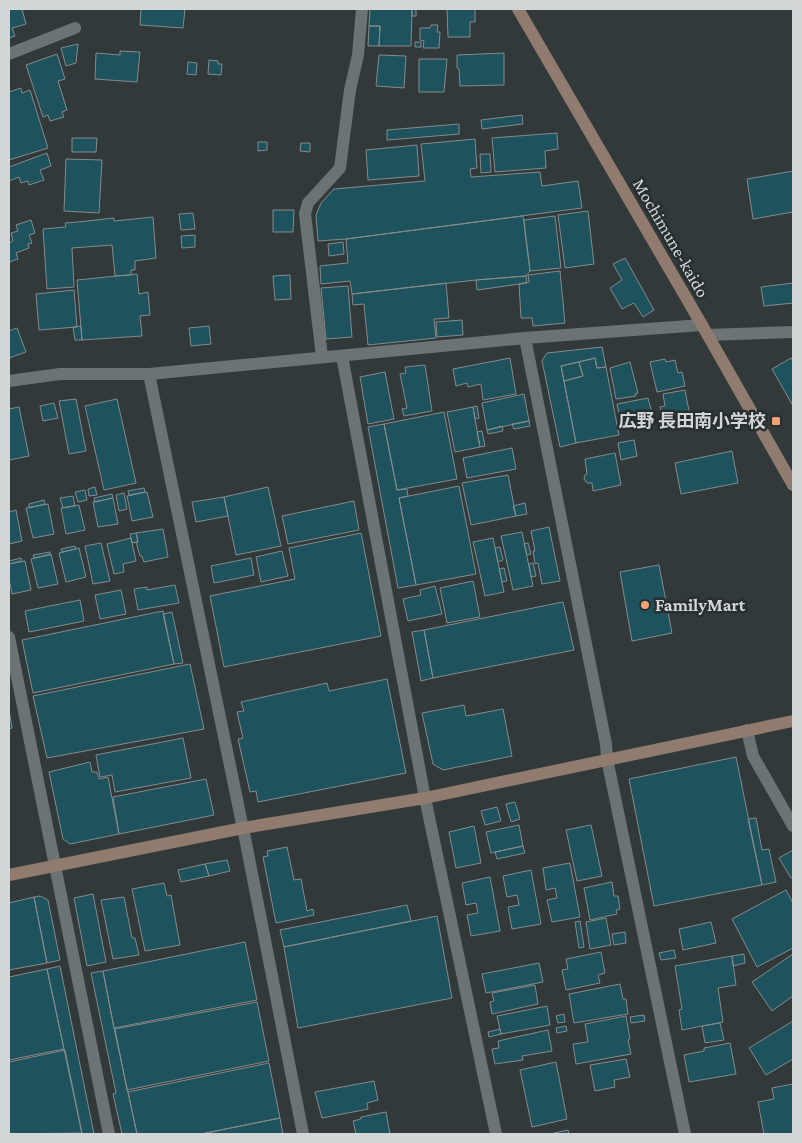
<svg xmlns="http://www.w3.org/2000/svg" width="802" height="1143" viewBox="0 0 802 1143" font-family="'Crimson Pro','Noto Sans JP',serif">
<style>
.building{fill:#1e525d;stroke:#848b8d}
.lines{fill:none;stroke-linecap:round;stroke-linejoin:round}
.street{stroke:#6c7375;stroke-width:12}
.secondary{stroke:#917b6e;stroke-width:12}
.poi-dot{fill:#efa378;stroke:#282f30;stroke-width:2}
.labels{text-anchor:middle;dominant-baseline:central;stroke-width:5;stroke-linejoin:round;paint-order:stroke}
.street-label{font-size:18px;fill:#d2d6d7;stroke:#282f30}
.poi-label{font-size:18px;font-weight:bold;fill:#d2d6d7;stroke:#282f30;text-anchor:end}
</style>
<rect width="100%" height="100%" fill="#32393a"/>
<!-- building -->
<path class="building" d="M9,9H22L26,24L12,28L15,36L9,38Z
M141,9H185L183,28L140,25Z
M370,9H412L411,46H379L380,26H369Z
M412,9H416V16H412Z
M447,9H475V22H470V37H448Z
M431,25H438L437,32H440L439,48H423L424,41L420,40V28H430Z
M369,26H380L379,46H368Z
M415,42H421V47H415Z
M78,44L76,63L66,66L61,48Z
M120,51L140,52L137,82L95,79L96,53L120,55Z
M504,53V85L460,86L459,69L457,68V55Z
M57,54L65,79L58,81L67,110L62,112L64,117L50,121L48,115L43,117L26,65Z
M379,55L406,56L404,88L376,86Z
M419,59H447L444,92H419Z
M209,60L218,61V64H222L221,75L208,74Z
M188,62L197,63L196,75L187,74Z
M21,88L22,93L30,90L48,148L9,160V92Z
M522,115L523,124L482,129L481,120Z
M459,124V134L387,140V130Z
M557,133L558,149L545,151L546,168L495,172L492,138Z
M72,138H97L96,152H72Z
M475,139L477,168L470,169L471,177L540,172L542,186L578,181L582,208L346,239L318,241L316,215L321,203L334,189L425,181L421,144Z
M258,142H267V150L258,151Z
M301,143H310V152L300,151Z
M417,145L419,176L368,180L366,150Z
M47,153L51,166L40,170L44,180L29,185L28,181L21,183L19,177L9,181V167Z
M480,154H490L491,172L481,173Z
M66,159L102,160L99,213L64,211Z
M793,171V212L753,219L747,179Z
M273,210H294L293,232H273Z
M588,211L594,264L565,268L558,215Z
M193,213L195,229L181,230L179,214Z
M523,216L530,271L526,276L476,280L352,294L350,281L321,284L320,266L348,263L346,239Z
M555,216L561,268L530,271L524,220Z
M153,217L156,258L135,261V270H131V275L115,276L112,245L72,248L74,287L47,289L43,229L66,227L65,223L78,222L114,218V221Z
M31,220L35,233L29,235L32,243L28,244L29,248L16,253L18,259L9,262V243L13,241L11,233L18,231L16,225Z
M195,235V247L182,248L181,236Z
M343,242L344,254L329,256L328,244Z
M625,258L654,310L643,317L634,303L622,309L610,288L622,280L613,264Z
M560,271L565,323L533,326L532,318H521L519,284L529,282L528,275Z
M137,274L139,294L148,292L150,315L140,316L142,336L82,340L77,280Z
M290,275L291,299L275,300L273,276Z
M526,276L527,283L477,290L476,280Z
M446,283L449,318L434,319L436,338L368,345L364,304L353,305L352,294Z
M793,283V303L764,306L761,287Z
M348,286L352,337L326,339L321,288Z
M74,290L77,327L39,330L36,294Z
M462,320L463,335L437,337L436,322Z
M81,326L82,340H75L73,327Z
M209,326L211,344L191,346L189,328Z
M17,328L26,352L9,358V331Z
M602,347L606,367L597,368L595,358L561,366L576,443L560,447L542,361L547,353Z
M510,358L516,394L483,400L481,384L468,387L467,383L456,386L453,369Z
M595,358L597,368L606,367L619,435L576,443L564,381L583,376L579,362Z
M791,358L793,361V406L772,369Z
M665,359L666,362L675,360L678,373L682,372L685,386L657,392L650,362Z
M579,362L583,376L564,381L561,366Z
M630,362L638,393L635,394L636,396L616,399L610,368Z
M425,365L432,411L404,416L402,409L407,408L400,374L406,373L405,367Z
M385,372L394,419L368,424L360,377Z
M685,390L690,416L663,422L660,407L665,406L663,394Z
M524,394L529,421L487,430L482,403Z
M648,398L652,413L645,414L648,425L627,429L623,413L619,414L617,404Z
M76,399L86,451L69,454L59,401Z
M117,399L136,483L104,490L85,406Z
M54,403L58,418L43,421L40,406Z
M477,406L479,418L475,419L473,407Z
M19,407L29,456L9,460V409Z
M473,407L480,447L455,452L447,412Z
M444,412L457,479L397,490L384,424Z
M529,421L530,426L514,429L512,424Z
M384,424L397,490L407,489L408,496L399,498L416,585L398,588L368,427Z
M502,426L503,431L488,434L487,430Z
M482,431L485,446L480,447L477,432Z
M634,440L637,456L621,460L618,443Z
M512,448L516,469L467,478L463,458Z
M732,451L738,483L681,494L675,463Z
M615,453L621,485L593,491L592,483H587L584,479L585,475L587,474L585,459Z
M508,475L516,516L471,525L462,483Z
M459,486L476,574L416,585L399,498Z
M95,487L97,495L89,496L88,489Z
M268,487L281,546L236,555L224,497Z
M144,488L145,492L129,495L128,491Z
M85,490L87,500L78,502L75,492Z
M147,492L153,517L132,521L127,496Z
M124,493L127,509L119,511L116,495Z
M112,494L113,498L95,502L94,498Z
M73,496L75,506L63,508L60,498Z
M224,497L228,516L196,522L192,502Z
M113,498L118,524L98,527L93,502Z
M44,500L45,504L29,508V504Z
M354,501L359,530L288,544L282,516Z
M525,503L527,514L516,516L513,506Z
M48,504L54,534L33,538L26,508Z
M79,505L85,530L66,534L61,508Z
M16,510L22,541L9,544V512Z
M549,527L560,581L542,584L538,563L535,564L533,551H535L531,531Z
M163,529L168,557L144,562L142,556H140L136,542H138L136,533Z
M522,532L533,586L513,590L501,536Z
M136,533L138,542L132,543L130,534Z
M361,533L381,636L224,667L210,596L295,579L289,548Z
M131,538L136,561L123,564L124,572L114,574L107,544Z
M493,538L504,592L485,596L473,542Z
M101,543L110,581L93,584L85,546Z
M528,543L531,554L527,555L524,544Z
M75,546L76,549L62,552L61,549Z
M500,547L503,560L498,562L495,548Z
M79,548L86,577L66,582L59,553Z
M282,551L288,576L261,582L256,557Z
M50,552V555L34,558L33,555Z
M51,554L58,584L38,588L31,559Z
M21,558L22,561L9,564V561Z
M251,558L254,575L214,583L211,566Z
M25,561L31,590L12,594L9,579V564Z
M533,563L536,576L531,577L529,564Z
M659,565L672,633L632,641L620,572Z
M504,568L507,581L502,582L499,569Z
M473,581L480,617L447,623L440,588Z
M175,585L179,603L138,610L134,589L147,587V590Z
M435,586L442,614L408,621L403,599L421,595L420,590Z
M121,590L126,614L100,619L95,595Z
M80,600L84,621L29,632L25,611Z
M563,602L574,650L433,678L424,630Z
M163,611L174,664L33,693L22,640Z
M172,612L183,663L174,664L163,614Z
M424,630L433,678L421,681L412,632Z
M190,664L204,729L47,758L33,696Z
M387,679L406,773L258,802L256,791L250,792L238,739L243,738L237,712L244,711L241,702L327,683L329,691Z
M464,705L466,716L503,709L512,756L443,770L433,764L422,713Z
M9,710L12,728L9,729Z
M183,738L191,778L115,792L112,775L100,777L96,755Z
M736,757L762,885L654,906L629,779Z
M90,762L92,772H97L99,779L108,777L119,834L70,844L63,839L49,772Z
M206,779L214,815L119,834L113,797Z
M515,802L520,819L511,822L506,804Z
M497,807L501,821L485,825L481,811Z
M756,818L762,850L769,849L776,882L762,885L748,819Z
M519,825L523,846L491,853L486,832Z
M591,825L602,876L577,881L566,830Z
M474,826L481,863L456,868L449,832Z
M523,846L525,853L497,859L495,852Z
M287,847L294,880L301,879L307,911L313,909L314,915L276,923L263,857L268,856L267,851Z
M793,850V877L791,878L779,858Z
M227,860L230,871L209,876L205,864Z
M570,863L580,917L552,922L547,900L557,898L555,888L546,890L543,868Z
M205,864L209,876L181,882L178,870Z
M531,870L541,924L512,929L508,907L519,905L517,895L507,897L503,876Z
M490,877L500,931L471,936L467,915L478,913L476,903L466,905L462,883Z
M612,882L614,896H618L620,909L616,910L617,914L590,920L584,888Z
M164,883L167,896L171,895L180,945L145,951L132,889Z
M786,890L793,903V948L757,967L732,919Z
M93,894L106,962L87,966L74,898Z
M40,896L48,900L60,960L47,963L34,897Z
M34,897L47,963L9,970V903Z
M124,897L132,938H135L139,955L113,959L101,900Z
M407,905L411,921L284,947L280,930Z
M437,916L452,998L298,1028L284,947Z
M606,918L611,945L590,949L586,922Z
M580,921L584,947L579,948L575,922Z
M711,922L716,943L683,950L679,929Z
M625,932L626,943L614,945L612,934Z
M245,942L257,1000L114,1028L103,971Z
M674,950L676,958L661,960L659,953Z
M601,952L605,973L598,975L600,983L566,990L562,970L568,969L566,959Z
M744,954L745,963L733,966L732,956Z
M793,954V996L772,1011L752,982Z
M732,956L736,985L718,988L723,1022L682,1030L679,1010L682,1009L675,966Z
M539,963L543,982L486,993L482,974Z
M60,966L94,1134H82L47,969Z
M47,969L64,1049L9,1060V977Z
M103,971L114,1028L137,1134H122L113,1094L116,1093L91,973Z
M620,984L623,999H626L628,1014L574,1023L569,994Z
M535,985L538,1004L492,1014L490,1002L494,1001L492,993Z
M257,1002L269,1061L127,1090L115,1029Z
M547,1006L550,1025L501,1034L497,1016Z
M564,1014L565,1022L558,1023L556,1016Z
M644,1015L645,1021L631,1023L630,1017Z
M626,1016L630,1039L628,1040L631,1054L576,1064L573,1044L588,1042L585,1024Z
M793,1021V1059L766,1075L749,1048Z
M720,1023L724,1040L705,1043L702,1026Z
M566,1026L567,1031L557,1033L556,1028Z
M500,1029L501,1034L489,1037L488,1032Z
M548,1030L552,1051L522,1056L523,1060L495,1064L492,1049L499,1048L498,1041Z
M730,1043L736,1074L689,1082L684,1055L704,1051V1048Z
M65,1050L82,1133L9,1134V1062Z
M626,1059L630,1077L614,1080L615,1087L595,1091L590,1065Z
M556,1062L567,1119L532,1127L520,1070Z
M269,1063L280,1118L201,1134H137L128,1092Z
M374,1081L378,1100L367,1103L368,1109L322,1118L315,1092Z
M793,1084V1134H764L758,1102L774,1099L772,1088Z
M386,1112L390,1134H356L353,1121L361,1119V1117Z
M280,1118L283,1134H201Z
M568,1130L569,1134H550Z"/>
<g class="lines">
<!-- street -->
<path class="street" d="M9,54L75,28
M708,335L793,332
M525,338L606,744L607,759L685,1134
M342,356L425,798L496,1134
M322,357L305,214L308,203L340,168L350,90L358,55L362,9
M149,374L246,843L303,1134
M9,381L60,374H149L525,338L702,325
M9,637L109,1134
M747,730L753,756L793,826"/>
<!-- secondary -->
<path class="secondary" d="M518,9L702,325L793,485
M9,875L243,828L425,798L793,721"/>
</g>
<!-- markers -->
<g class="poi-dot">
<rect x="771" y="416" width="10" height="10" rx="2.5"/>
<circle cx="645" cy="605" r="5"/>
</g>
<g class="labels">
<!-- street labels -->
<g class="street-label">
<text transform="translate(671 238) rotate(60)">Mochimune-kaido</text>
</g>
<!-- poi labels -->
<g class="poi-label">
<text x="766" y="421">広野 長田南小学校</text>
<text x="655" y="605" text-anchor="start">FamilyMart</text>
</g>
</g>
<!-- border -->
<rect width="802" height="1143" fill="none" stroke="#d2d6d7" stroke-width="20"/>
</svg>
